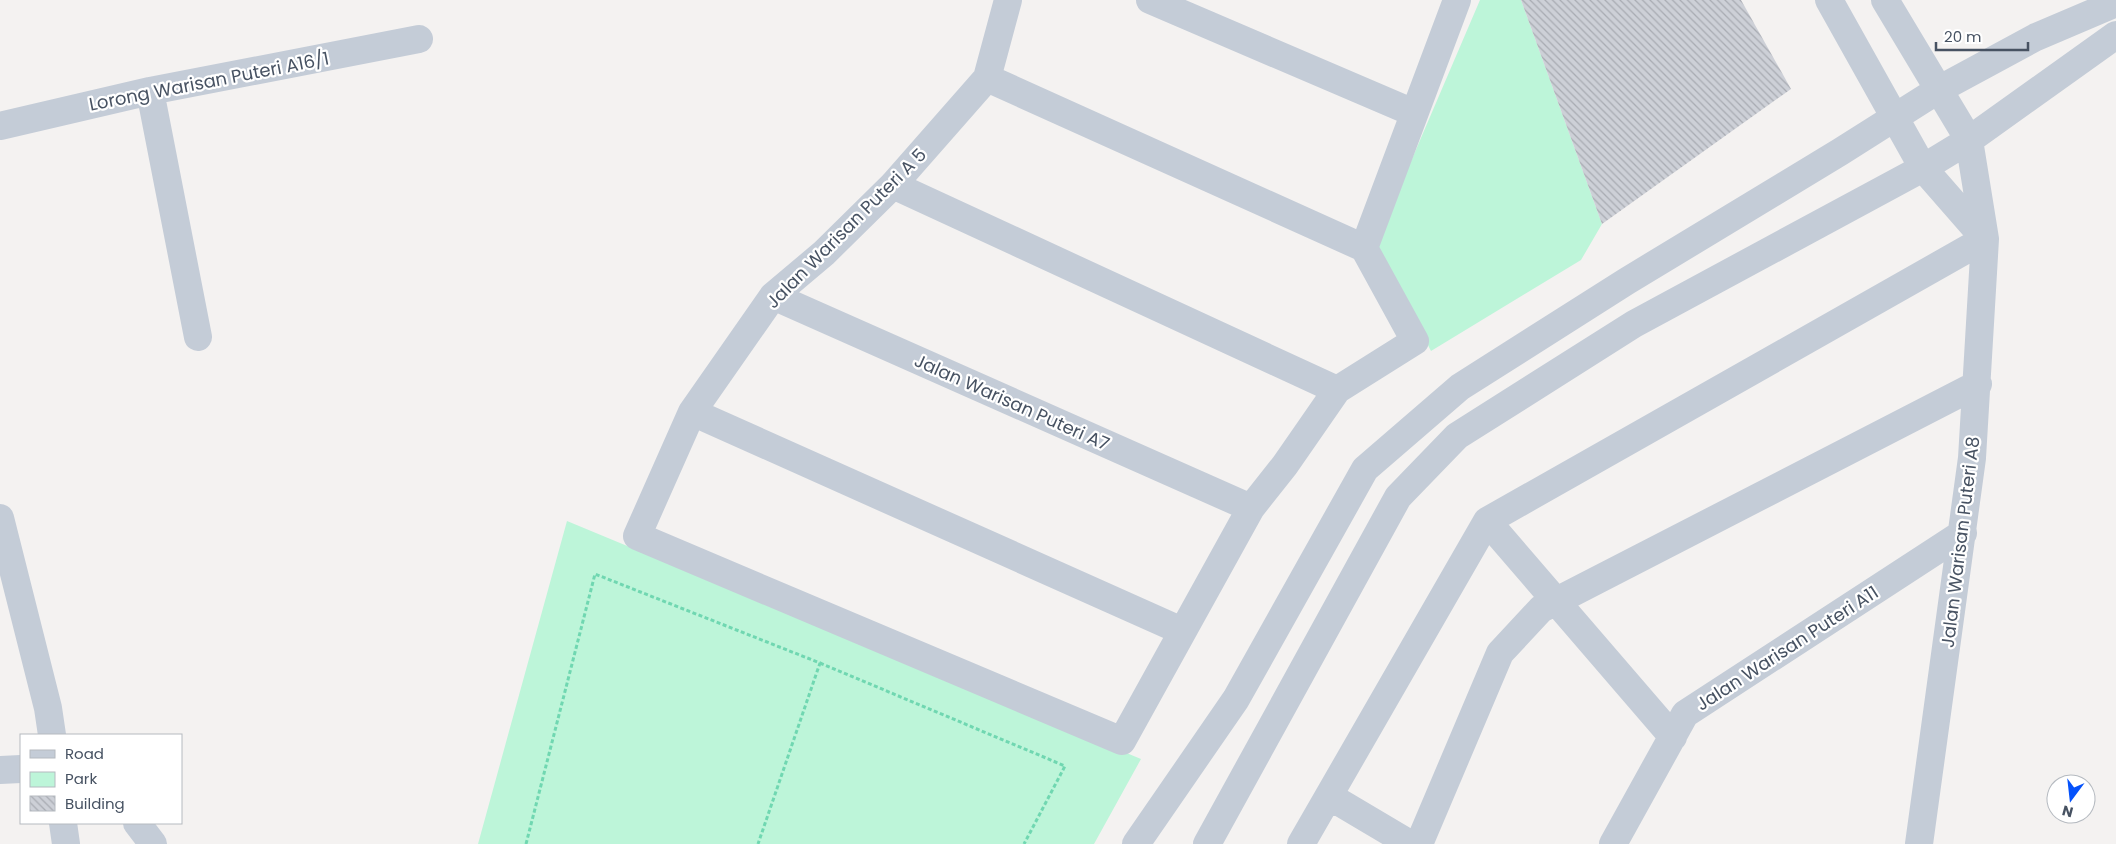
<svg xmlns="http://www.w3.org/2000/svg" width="2116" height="844" viewBox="0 0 2116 844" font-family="Poppins,sans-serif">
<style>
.park{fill:#bdf5d9}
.building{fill:url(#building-back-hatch)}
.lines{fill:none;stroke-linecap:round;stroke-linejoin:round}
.path{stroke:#70d7b1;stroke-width:3;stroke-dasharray:4 2.5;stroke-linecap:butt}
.minor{stroke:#c4ccd7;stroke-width:28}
.labels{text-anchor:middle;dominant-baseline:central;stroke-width:4.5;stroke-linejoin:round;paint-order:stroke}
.street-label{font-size:18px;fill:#475262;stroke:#fff}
</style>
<defs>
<pattern id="building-back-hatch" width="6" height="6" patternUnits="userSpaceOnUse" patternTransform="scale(1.25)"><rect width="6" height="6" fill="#cdd0d7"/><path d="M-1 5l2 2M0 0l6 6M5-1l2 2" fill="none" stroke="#a8abb2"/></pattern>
</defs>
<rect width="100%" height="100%" fill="#f4f2f1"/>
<!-- park -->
<path class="park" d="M1480,0H1521L1602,224L1581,260L1431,351L1376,243Z
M567,521L1141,759L1094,844H478Z"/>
<!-- building -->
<path class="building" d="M1521,0H1741L1791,89L1602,224Z"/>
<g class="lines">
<!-- path -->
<path class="path" d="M820,663L1065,766L1024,844
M526,844L595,574L820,663L758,844"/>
<!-- minor -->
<path class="minor" d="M1008,0L987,78L893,185L824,253L773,296L692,412L637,536L1122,741L1251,508L1285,465L1337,390L1415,341L1364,248L1457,0
M1150,0L1414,113
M1829,0L1923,168L1985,239
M1885,0L1969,140L1985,239L1972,458L1919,844
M987,78L1364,248
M150,91L198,337
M0,126L150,91L419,39
M893,185L1337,390
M773,296L1251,508
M692,412L1182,631
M0,518L48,708L52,735
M1487,521L1673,737
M0,770L21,769
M1329,796L1410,844
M63,823L66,844
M137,823L153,844
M1136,844L1236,699L1365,469L1460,387L1627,281L1840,152L1938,90L2036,37L2116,3
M1207,844L1398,497L1457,436L1634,324L1923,168L1969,140L2116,35
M1301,844L1487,521L1985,239
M1419,844L1500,653L1541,609L1978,384
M1613,844L1685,714L1963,533"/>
</g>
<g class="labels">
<!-- street labels -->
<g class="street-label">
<text transform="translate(209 81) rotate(-11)">Lorong Warisan Puteri A16/1</text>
<text transform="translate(846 228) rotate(-45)">Jalan Warisan Puteri A 5</text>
<text transform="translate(1012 402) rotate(24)">Jalan Warisan Puteri A7</text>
<text transform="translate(1960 542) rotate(-83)">Jalan Warisan Puteri A8</text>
<text transform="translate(1787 648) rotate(-33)">Jalan Warisan Puteri A11</text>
</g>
</g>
<!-- legend -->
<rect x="20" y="734" width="162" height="90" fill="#ffffff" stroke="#b5bac0"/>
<rect x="30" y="750" width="25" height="8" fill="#c4ccd7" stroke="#b5bac0"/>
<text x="65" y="759" font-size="15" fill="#475262">Road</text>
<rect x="30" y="772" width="25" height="15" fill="#bdf5d9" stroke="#b5bac0"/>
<text x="65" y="784" font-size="15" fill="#475262">Park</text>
<rect x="30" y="796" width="25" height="15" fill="url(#building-back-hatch)" stroke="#b5bac0"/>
<text x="65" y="809" font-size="15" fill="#475262">Building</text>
<!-- north arrow -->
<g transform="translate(2071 799) rotate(195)"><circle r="24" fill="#ffffff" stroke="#b5bac0"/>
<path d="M0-4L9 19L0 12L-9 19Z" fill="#0552fb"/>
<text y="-8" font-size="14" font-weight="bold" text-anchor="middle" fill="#475262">N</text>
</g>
<!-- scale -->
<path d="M1936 42v8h92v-8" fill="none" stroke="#475262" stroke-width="2.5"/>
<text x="1944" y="42" font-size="15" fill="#475262" stroke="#ffffff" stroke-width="4" paint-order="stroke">20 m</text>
</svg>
